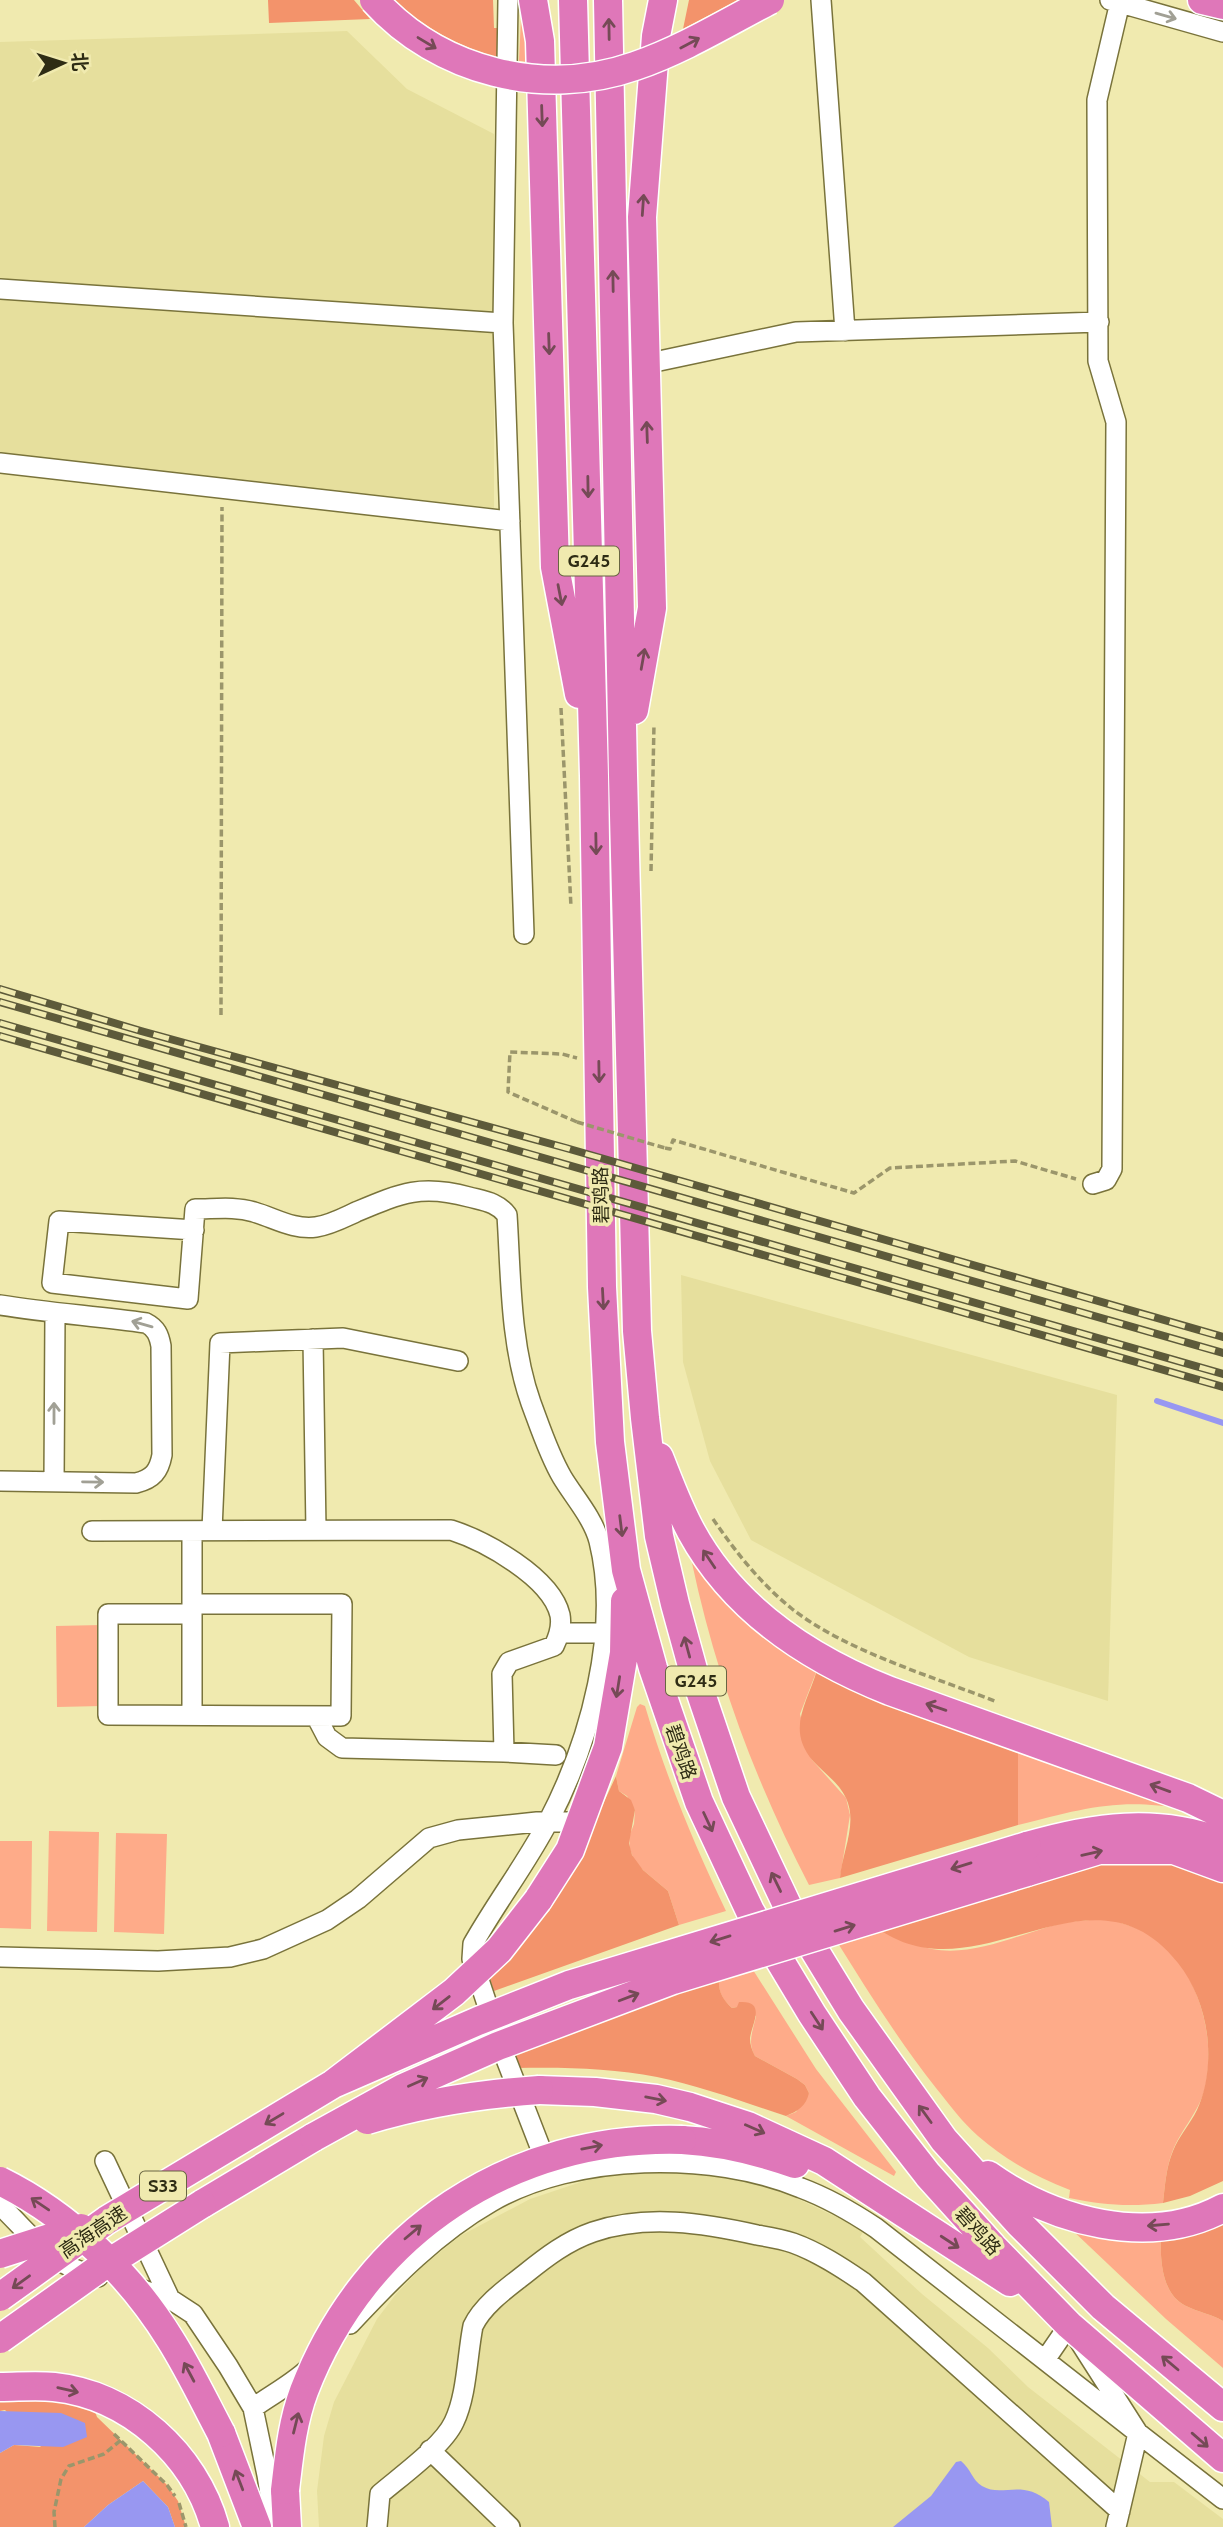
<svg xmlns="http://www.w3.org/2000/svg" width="1223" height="2527" viewBox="0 0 1223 2527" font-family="Cabin,'Noto Sans SC',sans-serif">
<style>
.built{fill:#e6df9d}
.green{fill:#feab89}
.forest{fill:#f3936b}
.water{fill:#9897f1}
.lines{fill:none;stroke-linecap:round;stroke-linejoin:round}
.stream{stroke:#9897f1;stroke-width:6}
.minor-casing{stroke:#79733b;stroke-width:22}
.highway-casing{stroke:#fff;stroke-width:31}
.path{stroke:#9b966b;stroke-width:3.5;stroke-dasharray:7 3.5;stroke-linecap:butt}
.minor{stroke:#fff;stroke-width:19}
.highway{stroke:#df77b9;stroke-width:28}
.rail-casing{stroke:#5d5a3a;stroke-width:8}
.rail{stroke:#f0eaaf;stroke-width:5;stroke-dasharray:16;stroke-linecap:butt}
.highway-bridge-casing{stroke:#fff;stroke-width:31;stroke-linecap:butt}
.path-bridge{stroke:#9b966b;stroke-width:3.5;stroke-dasharray:7 3.5;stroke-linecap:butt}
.highway-bridge{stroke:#df77b9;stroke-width:28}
.oneway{stroke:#a1a095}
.oneway2{stroke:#754a56}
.labels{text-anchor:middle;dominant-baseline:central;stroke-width:7;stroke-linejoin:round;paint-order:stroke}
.shield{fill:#f0eaaf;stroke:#686542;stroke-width:2}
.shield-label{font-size:18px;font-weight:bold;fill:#2e2c14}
.street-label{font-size:19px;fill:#2e2c14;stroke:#f0eaaf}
</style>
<rect width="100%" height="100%" fill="#f0eaaf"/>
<!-- built -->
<path class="built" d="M347,31L407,89L494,134V508L0,457V42Z
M681,1275L1117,1395L1108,1701L969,1657L751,1540L710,1461L683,1362Z
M662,2171L705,2173L760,2185L796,2198L864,2230L860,2237L922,2294L988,2348L1028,2387L1150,2482H1174L1223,2519V2527H319L317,2491L324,2436L334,2402L377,2319L396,2294L423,2266L460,2236L530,2199L590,2179L613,2175Z"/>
<!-- green -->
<path class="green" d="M521,18L524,20L528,62L519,61Z
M692,1563C731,1612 764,1639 817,1670L800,1714L812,1760L846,1798L850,1815L840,1878L809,1885C756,1783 716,1676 692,1563Z
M101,1625L102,1706L57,1707L56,1626Z
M640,1704L645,1706C666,1777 694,1844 726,1911L679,1925L668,1891L643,1870L634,1860L630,1849L629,1837L634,1824L635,1810L627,1796L619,1791L616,1776L637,1707Z
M1018,1744L1184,1809C1119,1797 1081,1809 1018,1825Z
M49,1831L99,1832L97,1932L47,1931Z
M116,1833L167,1834L164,1934L114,1932Z
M0,1841H32L31,1929L0,1928Z
M1108,1919C1122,1923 1136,1927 1149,1934C1197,1964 1217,2035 1205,2088C1199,2112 1182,2128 1173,2150C1166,2167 1165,2186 1163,2203C1130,2207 1102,2205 1069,2198L1070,2190C1036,2177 1006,2160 978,2136C962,2122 949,2104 936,2088C898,2040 866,1988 834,1937L872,1924C889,1931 914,1946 932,1949C974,1957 1019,1934 1059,1924C1076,1920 1092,1920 1108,1919Z
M748,1962L816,2069L896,2172L894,2176L786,2116L796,2112L809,2093L805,2085L797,2079L755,2056C747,2042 753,2031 756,2016L737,2007L732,2008C723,2000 718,1992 719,1979Z
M1070,2228L1161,2235C1160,2258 1161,2294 1186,2306C1198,2312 1211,2314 1223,2321V2368L1166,2319Z"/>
<!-- forest -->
<path class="forest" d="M268,0H354L370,19L269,23Z
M393,0H493L494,28H503L504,59C462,49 425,28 393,0Z
M689,0H738L683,29Z
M817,1670L1018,1744V1825L840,1878C842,1852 858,1824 846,1798C839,1783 824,1773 813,1761C786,1729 807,1704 817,1670Z
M616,1776L619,1791L631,1800L635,1810L629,1843L632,1855L643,1870L668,1891L679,1925L494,1991L486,1967L591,1830Z
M1154,1859L1202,1872L1223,1882V2181L1190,2196L1163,2203C1165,2186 1166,2167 1173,2151C1179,2136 1190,2124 1197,2110C1204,2095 1207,2079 1208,2063C1210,2028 1200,1991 1178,1963C1089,1850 974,2006 872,1924L1084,1863Z
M719,1979C718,1991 723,2000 732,2008L737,2007L739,2002C767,2000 752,2024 750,2038C750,2045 752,2050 755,2056L797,2079L805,2085L809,2093C806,2106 798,2111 786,2116C743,2102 701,2086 657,2077C611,2068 563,2067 516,2068L508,2042Z
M1223,2217V2321C1211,2314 1198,2312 1186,2306C1161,2294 1160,2258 1161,2235Z
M34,2389L94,2409L97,2417L167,2485L178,2501L186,2527H175L168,2507L143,2481L108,2505L84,2527H0V2453L14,2445L41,2447L5,2410L0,2411V2393Z"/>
<!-- water -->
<path class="water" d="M0,2411L61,2413L85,2423L87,2437L63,2447L14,2445L0,2453Z
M961,2461C971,2469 972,2480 982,2486C1002,2498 1022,2478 1049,2502L1052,2527H893L931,2496L956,2462Z
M143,2481L168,2507L175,2527H84L108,2505Z"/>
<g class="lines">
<!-- stream -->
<path class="stream" d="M1157,1401L1223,1423"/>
<!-- minor casing -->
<g class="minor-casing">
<path id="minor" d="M508,0L503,323L524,934
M821,0L845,331
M1110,0L1223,32
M0,289L503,323
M645,364L796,332L1099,322
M0,463L510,521
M1093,1184L1106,1180L1112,1169L1116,422L1098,361L1097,100L1120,2
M194,1230L59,1221L52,1283L188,1299L195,1209C215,1209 235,1206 254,1212C275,1218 293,1230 316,1227C330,1225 343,1218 356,1212C401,1193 421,1184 469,1197C484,1201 497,1202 507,1215C511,1277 510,1344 531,1403C540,1427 549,1455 562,1477C574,1497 593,1518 599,1541C621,1630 590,1742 548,1822C526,1864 496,1903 473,1944L472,1959L487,2004
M0,1305C49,1313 97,1316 146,1323C156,1328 159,1335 161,1346L162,1455C159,1471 153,1479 136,1483L0,1481
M313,1339L316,1530
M54,1482L55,1314
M212,1530L220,1343L343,1338L458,1361
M92,1531L451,1530C485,1541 551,1577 560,1615C562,1626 559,1636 554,1646L509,1662L502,1674L504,1752L342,1748L327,1737L316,1716
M192,1531V1715
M192,1604H342L341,1716L108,1715V1614H192
M560,1633H604
M504,1752L556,1755
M0,1957L158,1961L230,1957L263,1949L327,1920L358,1899L429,1838L458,1830L537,1822H580
M504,2054L549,2170
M105,2161L170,2299
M0,2205C33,2237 51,2266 98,2277
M131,2286L170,2299L193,2314L228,2366L253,2408L267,2475L275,2525
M350,2324C393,2278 437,2233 491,2202C575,2153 712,2151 801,2188C828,2198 852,2212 876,2228L1138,2433L1116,2527
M1045,2360L1069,2325L1138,2433L1223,2499
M253,2408C272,2394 298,2381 313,2364
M430,2450L510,2527
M377,2527L380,2494C401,2476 443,2446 454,2422C467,2395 467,2356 473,2326C483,2305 507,2288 525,2274C546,2257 567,2241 593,2232C646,2214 704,2223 757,2235C769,2237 782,2239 793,2243C818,2252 841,2267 863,2282L1120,2511"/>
</g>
<!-- highway casing -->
<g class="highway-casing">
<path id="highway" d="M533,0L540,41L555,567L579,694
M573,0L594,776L602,1287L610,1442L626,1570L653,1668L699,1802L750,1911L812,2014L867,2097L928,2175L993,2247L1069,2325L1223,2458
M608,0L623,775L637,1331L645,1418L659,1536L675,1604L694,1673L736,1797L788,1907L851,2010L944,2140L1020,2224L1103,2307L1223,2407
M1202,0L1223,5
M634,710L652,608L642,217L656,36L663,0
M659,1457C669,1482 678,1507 691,1531C734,1610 809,1659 890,1691L1188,1798L1223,1815
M1027,1846C1092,1827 1158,1817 1223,1843
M1027,1872L1099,1850H1174L1223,1868
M538,1900L570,1850L608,1747L624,1653L625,1601
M539,2090L595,2092L656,2099L690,2107L748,2126L824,2161L1010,2282
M682,2140C721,2142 758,2151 795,2164
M988,2175C1053,2221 1148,2248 1223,2208
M202,2204L314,2137
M0,2387C18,2387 36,2385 54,2387C129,2395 195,2454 215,2527
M221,2433L257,2527
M285,2490L287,2527"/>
</g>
<!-- path -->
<path class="path" d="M561,708L571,907
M651,871L654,724
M221,1015L222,507
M577,1122L508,1092L510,1052L562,1054L577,1058
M665,1148L670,1149L673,1140L854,1193L890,1168L1015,1161L1076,1179
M713,1519C735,1551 760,1583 791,1608C843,1650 934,1677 997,1702
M114,2434L167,2485L175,2496
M179,2503L186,2527
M55,2527L54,2512L61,2479L69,2466L104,2454L121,2440"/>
<!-- minor -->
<use href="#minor" class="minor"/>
<!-- highway -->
<use href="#highway" class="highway"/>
<!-- rail casing -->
<g class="rail-casing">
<path id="rail" d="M0,989L141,1031L566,1148L1223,1337
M0,1002L1223,1353
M0,1023L1223,1374
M0,1036L1223,1387"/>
</g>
<!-- rail -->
<use href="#rail" class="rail"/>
<!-- highway-bridge casing -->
<g class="highway-bridge-casing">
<path id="highway-bridge" d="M374,0C439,72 544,98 635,66C682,50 726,23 770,0
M333,2084L478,2021L569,1985L1027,1846
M367,2120C423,2103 480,2094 539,2090
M314,2137L403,2088L498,2046L673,1980L1027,1872
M0,2181C69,2215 130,2274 170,2339C189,2369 204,2401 221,2433
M0,2254L81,2228
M0,2297L107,2220L333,2084L454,1992L499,1950L538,1900
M0,2339L97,2270L202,2204
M285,2490C289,2457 292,2423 304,2391C365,2232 512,2135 682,2140"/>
</g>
<!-- path-bridge -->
<path class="path-bridge" d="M577,1122L665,1148"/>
<!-- highway-bridge -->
<use href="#highway-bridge" class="highway-bridge"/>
</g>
<!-- one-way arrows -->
<defs><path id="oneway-shaft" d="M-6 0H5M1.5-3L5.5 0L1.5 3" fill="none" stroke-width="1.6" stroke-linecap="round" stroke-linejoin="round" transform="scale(1.75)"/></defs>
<g class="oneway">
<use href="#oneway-shaft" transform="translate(1166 16) rotate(16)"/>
<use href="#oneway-shaft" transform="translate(142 1324) rotate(-164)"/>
<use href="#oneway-shaft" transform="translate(54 1413) rotate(-90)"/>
<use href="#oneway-shaft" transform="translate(93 1482) rotate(1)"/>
</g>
<g class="oneway2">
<use href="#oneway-shaft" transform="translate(609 29) rotate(-91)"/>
<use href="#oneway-shaft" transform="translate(427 43) rotate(31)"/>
<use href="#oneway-shaft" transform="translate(690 43) rotate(-28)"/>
<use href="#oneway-shaft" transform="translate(542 116) rotate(88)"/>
<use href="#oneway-shaft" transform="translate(643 205) rotate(-86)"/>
<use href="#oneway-shaft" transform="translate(613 281) rotate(-91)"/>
<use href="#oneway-shaft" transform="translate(549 344) rotate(88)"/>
<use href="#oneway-shaft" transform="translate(647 432) rotate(-92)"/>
<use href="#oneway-shaft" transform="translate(588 487) rotate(89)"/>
<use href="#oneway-shaft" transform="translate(560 595) rotate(79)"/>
<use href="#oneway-shaft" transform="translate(643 659) rotate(-80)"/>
<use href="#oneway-shaft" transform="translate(596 844) rotate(89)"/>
<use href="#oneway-shaft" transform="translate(599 1072) rotate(89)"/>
<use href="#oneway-shaft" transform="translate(603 1299) rotate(87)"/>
<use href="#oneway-shaft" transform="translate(621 1526) rotate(83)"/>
<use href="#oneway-shaft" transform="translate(709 1559) rotate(-124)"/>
<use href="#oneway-shaft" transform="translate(687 1647) rotate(-105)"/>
<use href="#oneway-shaft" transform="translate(618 1687) rotate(99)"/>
<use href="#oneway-shaft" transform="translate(936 1707) rotate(-161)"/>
<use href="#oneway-shaft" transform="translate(1160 1788) rotate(-160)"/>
<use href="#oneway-shaft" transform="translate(708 1822) rotate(65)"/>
<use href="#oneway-shaft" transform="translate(1092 1853) rotate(-13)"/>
<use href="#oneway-shaft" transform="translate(961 1866) rotate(163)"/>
<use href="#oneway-shaft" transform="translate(776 1882) rotate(-116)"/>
<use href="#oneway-shaft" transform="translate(845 1928) rotate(-17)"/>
<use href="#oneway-shaft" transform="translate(720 1939) rotate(163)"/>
<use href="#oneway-shaft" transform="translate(629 1997) rotate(-21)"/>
<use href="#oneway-shaft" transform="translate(441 2003) rotate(142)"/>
<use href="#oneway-shaft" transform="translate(817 2021) rotate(57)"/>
<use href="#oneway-shaft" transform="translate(418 2082) rotate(-24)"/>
<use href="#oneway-shaft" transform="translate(656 2099) rotate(11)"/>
<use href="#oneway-shaft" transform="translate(925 2114) rotate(-126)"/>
<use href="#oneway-shaft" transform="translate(274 2119) rotate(149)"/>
<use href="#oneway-shaft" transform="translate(755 2129) rotate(24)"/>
<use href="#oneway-shaft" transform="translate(592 2147) rotate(-11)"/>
<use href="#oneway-shaft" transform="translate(40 2204) rotate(-146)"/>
<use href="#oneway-shaft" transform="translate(1158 2225) rotate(175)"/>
<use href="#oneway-shaft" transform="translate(413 2232) rotate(-40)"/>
<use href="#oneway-shaft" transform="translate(950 2242) rotate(33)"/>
<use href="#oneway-shaft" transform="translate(21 2282) rotate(144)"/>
<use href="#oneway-shaft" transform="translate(1170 2363) rotate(-140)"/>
<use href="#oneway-shaft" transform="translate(189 2372) rotate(-118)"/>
<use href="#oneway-shaft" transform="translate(68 2390) rotate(13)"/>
<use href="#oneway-shaft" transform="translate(296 2423) rotate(-76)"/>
<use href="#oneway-shaft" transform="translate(1200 2440) rotate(41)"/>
<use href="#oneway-shaft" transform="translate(239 2480) rotate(-111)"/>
</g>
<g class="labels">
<!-- shield labels -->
<g class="shield">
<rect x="559" y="546.5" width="60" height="29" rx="5"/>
<rect x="666" y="1666.5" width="60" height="29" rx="5"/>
<rect x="140" y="2171.5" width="46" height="29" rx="5"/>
</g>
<g class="shield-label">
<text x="589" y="561">G245</text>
<text x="696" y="1681">G245</text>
<text x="163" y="2186">S33</text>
</g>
<!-- street labels -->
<g class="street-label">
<text transform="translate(601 1195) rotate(-91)">碧鸡路</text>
<text transform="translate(681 1752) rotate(71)">碧鸡路</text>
<text transform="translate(978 2231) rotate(48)">碧鸡路</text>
<text transform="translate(93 2232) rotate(-34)">高海高速</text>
</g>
</g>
<!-- north arrow -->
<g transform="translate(63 63) rotate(86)" stroke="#f0eaaf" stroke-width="5" paint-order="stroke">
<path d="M0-5L12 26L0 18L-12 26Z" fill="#2e2c14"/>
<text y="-10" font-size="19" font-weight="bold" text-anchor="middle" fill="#2e2c14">北</text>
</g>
</svg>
